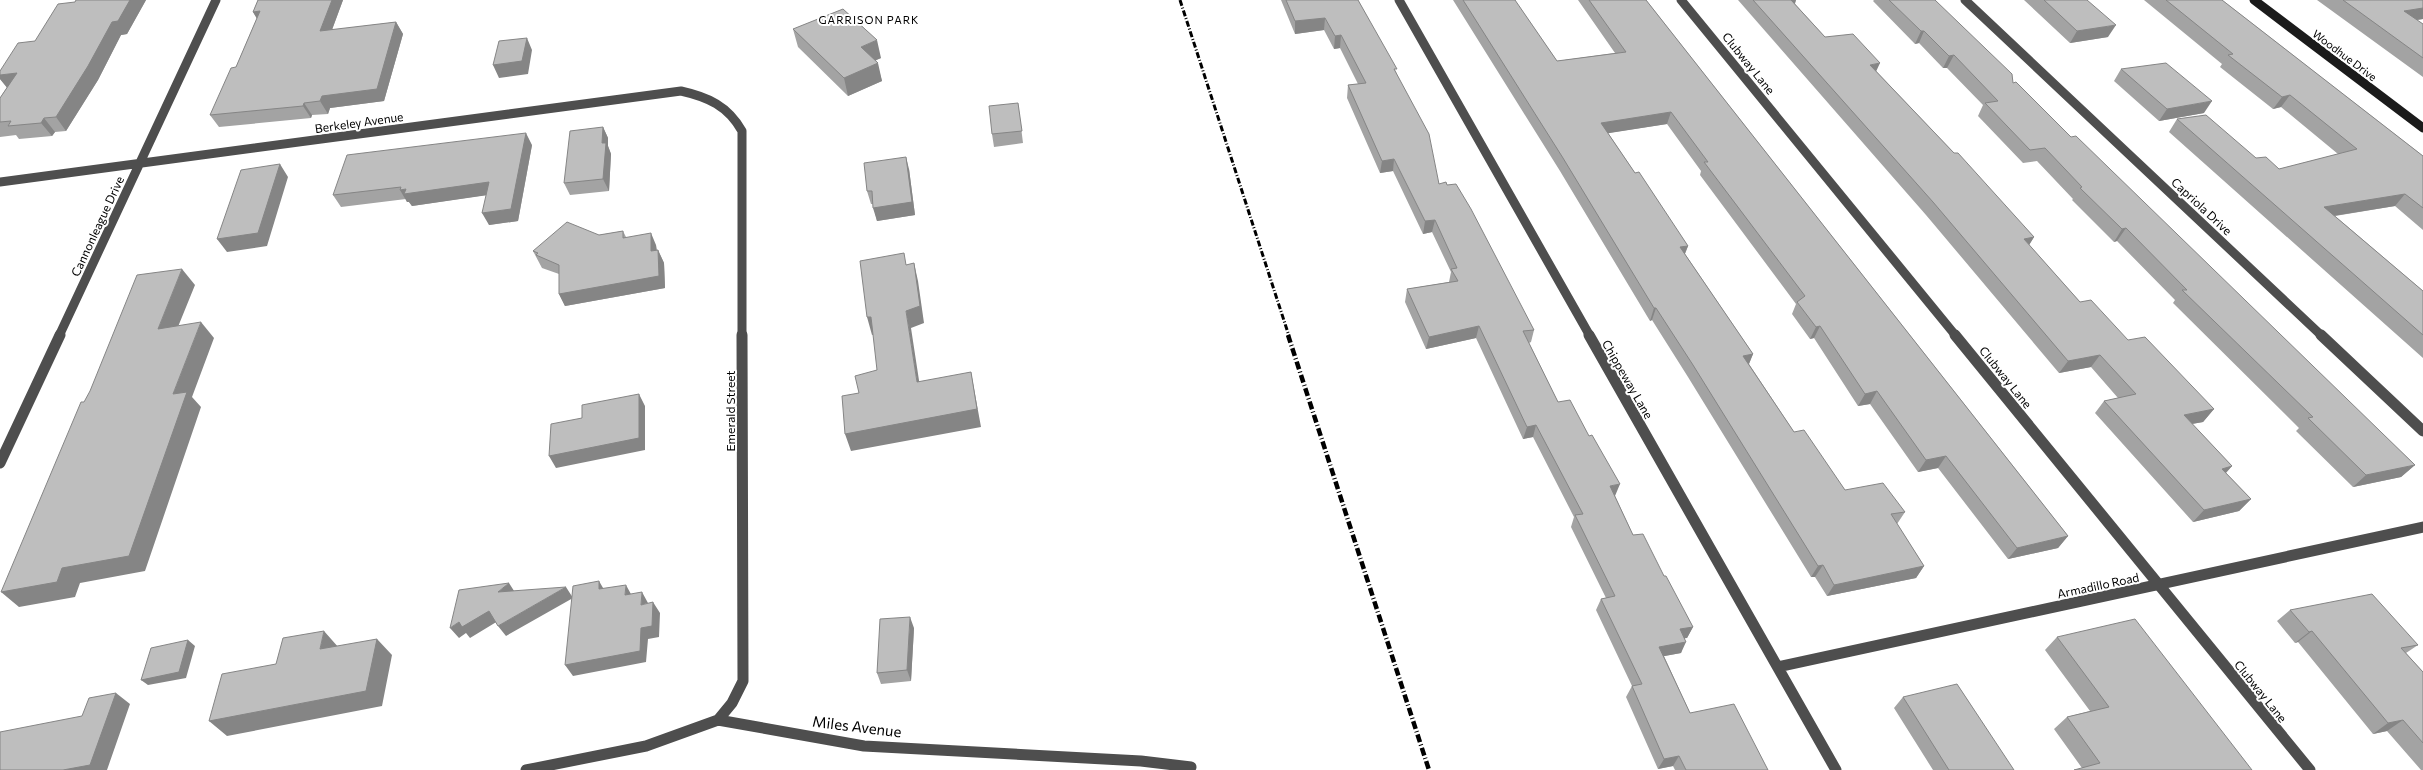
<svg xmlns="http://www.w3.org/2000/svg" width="2423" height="770" viewBox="0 0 2423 770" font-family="Commissioner,sans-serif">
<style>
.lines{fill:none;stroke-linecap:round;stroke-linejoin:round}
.street-far1{stroke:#4e4e4e;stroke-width:9}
.street{stroke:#4e4e4e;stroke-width:11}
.secondary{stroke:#1b1b1b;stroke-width:9}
.rail-far1{stroke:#000;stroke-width:3;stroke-dasharray:6 2 1 2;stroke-linecap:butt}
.rail{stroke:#000;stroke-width:4.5;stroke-dasharray:8 2.5 1 2.5;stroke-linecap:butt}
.wall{fill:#a3a3a3}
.shaded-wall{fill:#858585}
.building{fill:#bebebe;stroke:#858585}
.labels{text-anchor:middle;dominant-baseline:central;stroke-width:4;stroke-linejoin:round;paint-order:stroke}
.far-neighbourhood-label{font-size:11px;letter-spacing:1px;fill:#000;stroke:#fff}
.far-street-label{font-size:11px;fill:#000;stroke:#fff}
.street-label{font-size:12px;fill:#000;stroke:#fff}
.near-street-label{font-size:15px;fill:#000;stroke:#fff}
</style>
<rect width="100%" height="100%" fill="#fff"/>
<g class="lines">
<!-- street-far1 -->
<path class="street-far1" d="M1399,0L1590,336
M1681,0L1956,336
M1965,0L2322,336
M0,182L681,91C708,97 728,106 742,131V336
M59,336L216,0"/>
<!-- street -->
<path class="street" d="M1589,335L1836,770
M1955,335L2310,770
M2321,335L2423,431
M0,463L60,335
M1778,667L2423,527
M718,720L732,703L743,681L742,335
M526,770L646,746L718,720L864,746L1141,761L1191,767"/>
<!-- secondary -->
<path class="secondary" d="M2254,0L2423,128"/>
<!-- rail-far1 -->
<path class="rail-far1" d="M1180,0L1289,336"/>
<!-- rail -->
<path class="rail" d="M1288,335L1429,770"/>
</g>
<!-- wall -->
<path class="wall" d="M76,0H146L127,34L121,35L98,80L66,131L55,132L52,136L19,139L16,135L0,137V98L7,87L0,79V71L35,41L75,2Z
M258,0H343L332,30L396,22L403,34L384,101L330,108L328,114L312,115L311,118L219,127L210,115L236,67L257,18L253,12Z
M1281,0H1358L1396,72L1439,184L1534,330L1531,342L1529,343L1558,402L1615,496L1633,535L1664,576L1693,627L1687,638H1685L1681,653L1664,656L1690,713L1768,770H1675L1673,766L1658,769L1626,697L1632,686L1596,610L1601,599L1606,598L1571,527L1574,517L1533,437L1523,439L1476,338L1426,349L1405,302L1407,289L1449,282L1451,272L1432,232L1423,234L1393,171L1380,173L1347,98L1348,85L1358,84L1340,48L1334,49L1324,30L1295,34Z
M1453,0H1516L1515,1L1557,61L1615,53L1578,0H1646L2068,536L2058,548L2008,559L1938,468L1918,472L1870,404L1858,406L1814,338L1810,339L1792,314L1796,304L1700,175L1701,171L1667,124L1608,133L1635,173L1688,246L1685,254L1753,354L1749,364L1794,432L1845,490L1905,512L1897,524L1924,566L1916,578L1827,596L1815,577H1811L1688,377L1652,320L1650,321L1560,171Z
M1738,0H1796L1795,4L1825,37L1876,71L2034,237L2029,245L2080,302L2214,409L2203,422L2192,424L2232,466L2226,473L2251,499L2239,511L2193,522L2095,413L2104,401L2118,398L2091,367L2059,373L1926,215Z
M1874,0H1935L2013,83L2071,137L2415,465L2401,477L2353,487L2296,431L2299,428L2173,303L2175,300L2117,241L2114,242L2072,200L2073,199L2037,161L2023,163L1978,116L1983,105L1947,68H1943L1919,43L1915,44L1873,1Z
M2024,0H2087L2108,37L2070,43Z
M2144,0H2222L2423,156V230L2395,206L2335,216L2423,291V358L2169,132L2177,119L2279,169L2338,154L2281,107L2273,109L2220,67L2222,64Z
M2317,0H2423V19L2417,20L2423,24V77Z
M793,29L881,58L876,60L882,81L848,96L798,47Z
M2121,69L2204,113L2159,121L2114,81Z
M1018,103L1023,143L994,147L992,134Z
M603,127L608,138V146L611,154L609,191L570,195L564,183Z
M532,145L518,221L489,225L486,195L412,206L409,202H407L406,199L341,207L333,195Z
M909,169L915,215L877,221L873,204H871L867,191Z
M623,231L626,237L656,245L657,250H658L664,263L665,288L565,306L559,294V274L542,268L533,251L599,235Z
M2290,610L2418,645L2406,653L2423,672V770H2421L2387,731L2373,734L2298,642L2295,643L2277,621Z
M914,628L911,681L881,684L877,673Z
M2057,637L2252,770L2082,768L2054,729L2067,717L2090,711L2045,650Z
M1903,697L2014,770H1933L1894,708Z"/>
<!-- shaded-wall -->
<path class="shaded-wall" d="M130,0H146L127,34L121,35L98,80L66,131L56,117L112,22Z
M332,0H343L327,43L320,31Z
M1784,0H1796L1794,5Z
M2423,8V19L2395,23L2404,11Z
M260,11V24L253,12Z
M1325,18L1324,30L1295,34V21Z
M396,22L403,34L384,101L330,108L328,114L320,101L322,96Z
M2116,25L2108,37L2070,43L2077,31Z
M1921,31H1924L1919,43L1915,44Z
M1341,35L1340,48L1334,49L1335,36Z
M527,38L532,50L528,74L499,78L493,65Z
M877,40L881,58L865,65L861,47Z
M1954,55L1947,68H1943L1949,56Z
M878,63L882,81L848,96L844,78Z
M1880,63L1874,76L1870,65Z
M17,73L8,89L0,79V75Z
M2290,95L2281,107L2273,109L2282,97Z
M2212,101L2204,113L2159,121L2167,109Z
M304,103L312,115L311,118L303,106Z
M1671,112L1667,124L1597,135L1601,123Z
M44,118L55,132L52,136L41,123Z
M603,127L608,138V146L611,154L609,191L603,179L602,143Z
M526,133L532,145L518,221L489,225L482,213Z
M906,157L909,169L915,215L877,221L873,208Z
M1394,159L1393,171L1380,173L1382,161Z
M280,164L288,177L267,246L227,252L217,239Z
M489,182L495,194L412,206L409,202H407L400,190Z
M2405,194L2395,206L2314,219L2324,207Z
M1435,220L1432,232L1423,234L1425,221Z
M2126,228L2117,241L2114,242L2122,229Z
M651,233L656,245L657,264L651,251Z
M2034,237L2026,250L2024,239Z
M1688,246L1683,258L1680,247Z
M658,250L664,263L665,288L565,306L559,294Z
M914,263L918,281L924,323L911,328L922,400L917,382L906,311Z
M182,269L195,285L171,344L158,329Z
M1654,308H1656L1652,320L1650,321Z
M867,317H871L876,334L872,335Z
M201,322L214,338L192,397L201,407L145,571L80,583L75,597L19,607L1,592L62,568L173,394Z
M1479,326L1476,338L1426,349L1429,337Z
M1820,326L1814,338L1810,339L1816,327Z
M1753,354L1748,366L1743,356Z
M2100,355L2091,367L2059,373L2068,361Z
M971,372L981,427L851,451L845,434Z
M1877,391L1870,404L1858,406L1865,394Z
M639,394L645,406V450L556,468L549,456Z
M2214,409L2203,422L2174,427L2184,415Z
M1536,425L1533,437L1523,439L1527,427Z
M1946,456L1938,468L1918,472L1926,460Z
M2415,465L2401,477L2353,487L2366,475Z
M2232,466L2221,478L2222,469Z
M1620,484L1615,496L1606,498L1610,486Z
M2251,499L2239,511L2193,522L2204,510Z
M2068,536L2058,548L2008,559L2017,548Z
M1823,565L1815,577H1811L1818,566Z
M1924,566L1916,578L1827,596L1834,585Z
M599,581L606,593L599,589Z
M509,583L516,594L498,592Z
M626,585L632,596L625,595Z
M566,587L573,598L506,636L498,626Z
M642,592L648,603L641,605Z
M653,602L660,613L659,637L648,639L646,662L573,676L565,665L641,628Z
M489,611L498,621L470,638L466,633L459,638L450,628L459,622Z
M910,617L914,628L911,681L907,670Z
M1693,627L1687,638L1674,640L1680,629Z
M324,631L339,648L320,649Z
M2312,631L2298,642L2295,643L2309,632Z
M377,639L392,655L382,706L227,736L209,721Z
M188,640L195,646L186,678L148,685L141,680Z
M1686,642L1681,653L1654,658L1659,647Z
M116,693L130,704L107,770H63Z
M2403,720L2387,731L2373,734L2388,723Z
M1679,756L1673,766L1658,769L1664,759Z"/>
<!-- building -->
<path class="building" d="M76,0H130L118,21L112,22L88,66L56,117L44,118L41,123L8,126L11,121L0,122V98L17,73L0,75V71L18,43L35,41L58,4L75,2Z
M258,0H332L320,31L396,22L377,89L322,96L320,101L304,103L303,106L210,115L231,68L236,67L260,11L253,12Z
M1286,0H1358L1397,69H1394L1429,134L1439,184L1446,182L1447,185L1456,184L1471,209L1534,330L1523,331L1558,402L1570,400L1589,436L1592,435L1620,484L1610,486L1633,535L1643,534L1664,576H1666L1693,627L1680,629L1686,642L1659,647L1690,713L1734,704L1768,770H1686L1679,756L1664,759L1632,686L1642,684L1601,599L1615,596L1575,515L1583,514L1536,425L1527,427L1479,326L1429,337L1407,289L1458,281L1451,269L1457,268L1435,220L1425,221L1394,159L1382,161L1348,85L1366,83L1341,35L1335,36L1325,18L1295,21Z
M1463,0H1515L1557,61L1626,52L1589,0H1646L2068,536L2017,548L1946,456L1926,460L1877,391L1865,394L1820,326L1816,327L1797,302L1805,296L1704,162H1708L1671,112L1601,123L1635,173L1639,172L1688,246L1680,247L1753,354L1743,356L1794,432L1804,430L1845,490L1883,483L1905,512L1891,514L1924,566L1834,585L1823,565L1818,566L1693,365L1656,308H1654L1563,158Z
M1753,0H1791L1825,37L1853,34L1880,63L1870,65L1954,153H1958L2034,237L2024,239L2080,302L2091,300L2128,340L2145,337L2214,409L2184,415L2232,466L2222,469L2251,499L2204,510L2104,401L2136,394L2100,355L2068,361L1933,202Z
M1889,0H1935L2012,74L2013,83L2016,82L2071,137L2076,136L2415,465L2366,475L2308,418L2313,417L2182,290H2187L2126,228L2122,229L2080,188L2082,187L2045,148L2030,150L1985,103L1998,101L1954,55L1949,56L1924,31H1921Z
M2044,0H2087L2116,25L2077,31Z
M2166,0H2222L2423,156V208L2405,194L2324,207L2423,291V335L2177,119L2206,115L2256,158L2266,157L2279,169L2357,149L2290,95L2282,97L2228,55L2233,54Z
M2343,0H2423V8L2404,11L2423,24V58Z
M843,9L877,40L861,47L878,63L844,78L793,29Z
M527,38L522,61L493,65L499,41Z
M2166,63L2212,101L2167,109L2121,69Z
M1018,103L1022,131L992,134L989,106Z
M603,127L602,143H606L603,179L564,183L570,131Z
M526,133L511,209L482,213L489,182L404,194L406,189L400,190L401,187L333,195L347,155Z
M906,157L912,202L873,208L872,191H867L864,163Z
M280,164L258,233L217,239L241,170Z
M567,222L599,235L623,231V238L651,233V251L658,250L659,276L559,294V265L536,255L538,253L533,251Z
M904,253L906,265L914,263L920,306L906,311L917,382L971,372L977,409L845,434L842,396L859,393L855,376L877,370L871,317H867L860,261Z
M182,269L158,329L201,322L173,394L187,392L129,556L62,568L57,582L1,592L81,402H84L90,391L137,275Z
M639,394V438L549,456L551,424L582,418V405Z
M599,581V589L626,585L625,595L642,592L641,605L653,602L652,626L641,628L640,651L565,665L573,586Z
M509,583L498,592L566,587L498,626L489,611L462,627L459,622L450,628L459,590Z
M2372,594L2418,645L2401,648L2423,672V743L2403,720L2388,723L2312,631L2309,632L2290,610Z
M910,617L907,670L877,673L880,619Z
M2135,619L2252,770H2074L2100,763L2067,717L2109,707L2057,637Z
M324,631L320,649L377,639L366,691L209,721L222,674L276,664L283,638Z
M188,640L179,672L141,680L151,648Z
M1957,684L2014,770H1949L1903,697Z
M116,693L90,765L63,770H0V732L82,716L89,698Z"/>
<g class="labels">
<!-- far-neighbourhood labels -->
<g class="far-neighbourhood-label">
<text x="869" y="19">GARRISON PARK</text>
</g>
<!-- far-street labels -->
<g class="far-street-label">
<text transform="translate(2345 55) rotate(37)">Woodhue Drive</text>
</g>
<!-- street labels -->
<g class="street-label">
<text transform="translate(1749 63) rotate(51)">Clubway Lane</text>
<text transform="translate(359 122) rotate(-8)">Berkeley Avenue</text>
<text transform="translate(2202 206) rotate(43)">Capriola Drive</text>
<text transform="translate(97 226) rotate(-65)">Cannonleague Drive</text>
<text transform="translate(2006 377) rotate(51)">Clubway Lane</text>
<text transform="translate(1628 379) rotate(60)">Chippeway Lane</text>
<text transform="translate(730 411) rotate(-90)">Emerald Street</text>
<text transform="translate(2098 585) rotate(-12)">Armadillo Road</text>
<text transform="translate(2261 691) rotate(51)">Clubway Lane</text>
</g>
<!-- near-street labels -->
<g class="near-street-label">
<text transform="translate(857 726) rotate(7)">Miles Avenue</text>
</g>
</g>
</svg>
